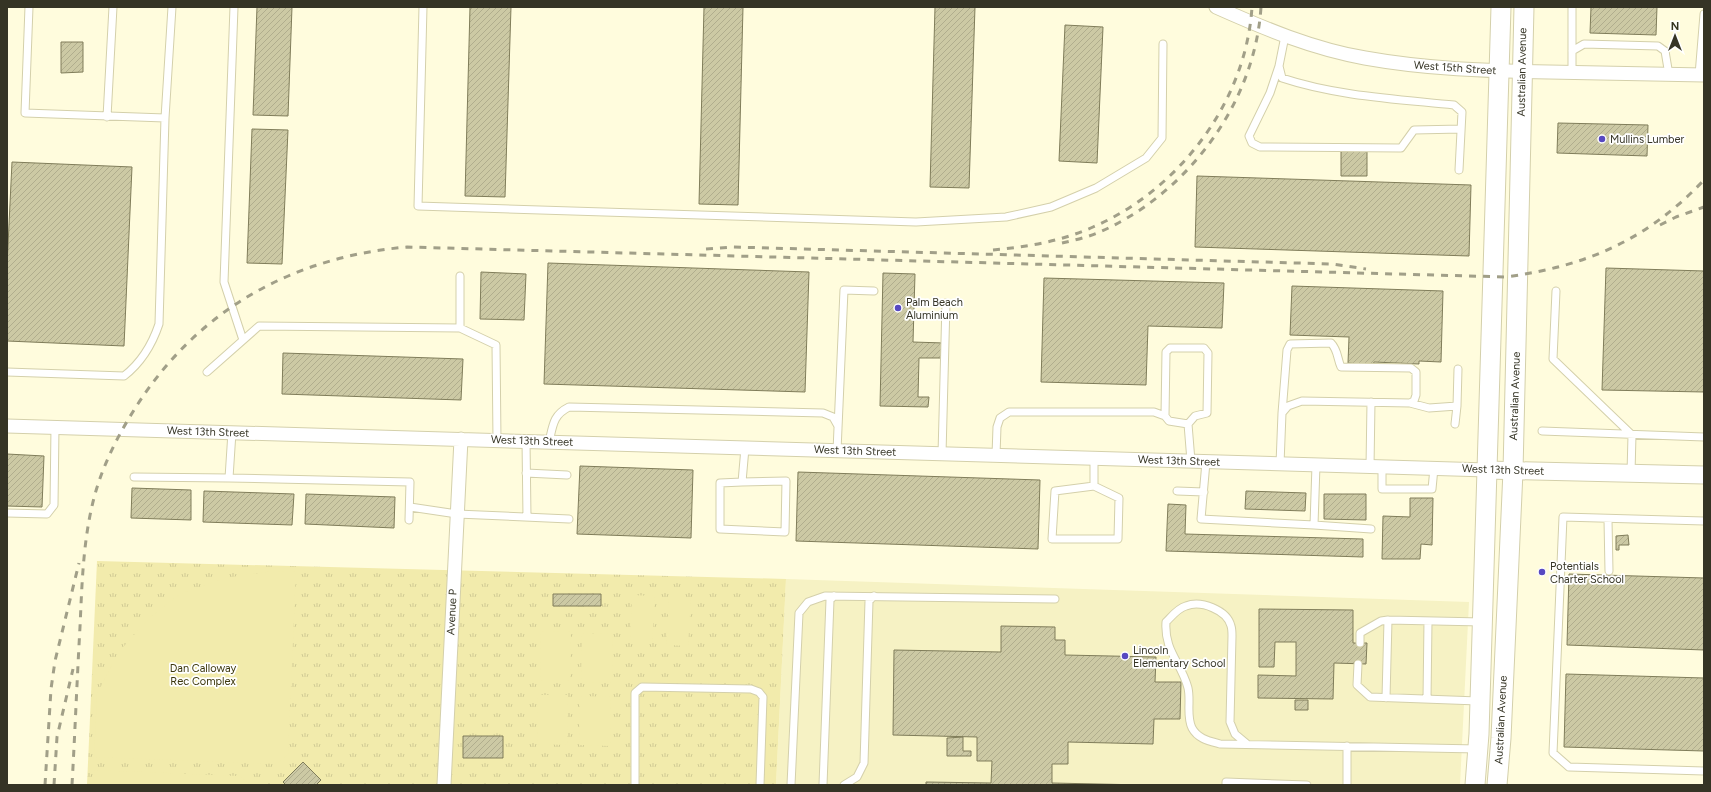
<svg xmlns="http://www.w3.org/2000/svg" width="1711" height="792" viewBox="0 0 1711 792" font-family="Figtree,sans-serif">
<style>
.built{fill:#f6f2c4}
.park{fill:url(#park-tufts)}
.pitch{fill:#f2ebac}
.building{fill:url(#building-hatch);stroke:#807d5a}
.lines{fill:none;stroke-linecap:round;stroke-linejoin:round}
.service-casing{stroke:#d4d0ab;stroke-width:9}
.minor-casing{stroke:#d4d0ab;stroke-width:15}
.tertiary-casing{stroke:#d4d0ab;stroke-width:19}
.secondary-casing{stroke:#d4d0ab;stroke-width:21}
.service{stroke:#fff;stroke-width:7}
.minor{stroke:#fff;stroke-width:13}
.tertiary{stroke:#fff;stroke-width:17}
.secondary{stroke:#fff;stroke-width:19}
.rail{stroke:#a19f88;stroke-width:3;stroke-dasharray:7 7;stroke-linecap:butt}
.poi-dot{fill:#5749c1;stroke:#fff;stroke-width:1.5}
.labels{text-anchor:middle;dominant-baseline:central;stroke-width:3.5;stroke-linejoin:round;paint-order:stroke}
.street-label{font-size:11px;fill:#353425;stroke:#fff}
.poi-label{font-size:11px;fill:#353425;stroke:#fff;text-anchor:start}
.park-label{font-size:11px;fill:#3c370c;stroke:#fff}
</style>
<defs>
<pattern id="park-tufts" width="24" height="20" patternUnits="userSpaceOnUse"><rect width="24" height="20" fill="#f2ebac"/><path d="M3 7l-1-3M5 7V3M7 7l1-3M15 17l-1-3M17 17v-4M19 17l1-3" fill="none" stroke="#d0ca94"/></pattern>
<pattern id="building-hatch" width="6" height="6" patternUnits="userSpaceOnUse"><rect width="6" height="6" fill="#ccc9a4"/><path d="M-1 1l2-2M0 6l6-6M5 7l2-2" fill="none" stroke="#b0ad8d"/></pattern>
</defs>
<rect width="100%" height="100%" fill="#fffcdd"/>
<!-- built -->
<path class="built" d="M786,579L1469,602L1460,785H776Z"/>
<!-- park -->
<path class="park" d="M97,561L786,579L776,785H87Z"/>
<!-- pitch -->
<path class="pitch" d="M296,571L288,754L277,764L94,757L97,694L118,653L149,618L180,594L225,578L266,572Z
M632,595L655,596L652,643L630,642Z
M669,598L691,599L688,646L666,645Z
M541,631L571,632L570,681L540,680Z
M582,633L613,634L612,683L581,682Z
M538,695H568L567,745L537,744Z
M580,696L611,697L610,746L579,745Z
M94,770L240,776L250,785H95Z"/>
<!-- building -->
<path class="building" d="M257,7H292L288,116L253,115Z
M470,7H511L505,197L465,196Z
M704,7H743L738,205L699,204Z
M935,7H975L969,188L930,187Z
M1591,7H1657L1656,35L1590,33Z
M1065,25L1103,27L1097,163L1059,161Z
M61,42H83V72L61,73Z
M1558,123L1648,125L1647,156L1557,153Z
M252,129L288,130L282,264L247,263Z
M1341,151H1367V176H1341Z
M12,162L132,167L124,346L7,341V266Z
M1197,176L1471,185L1469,256L1195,247Z
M548,263L809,272L805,392L544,384Z
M1606,268L1704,271V392L1602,390Z
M481,272L526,274L524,320L480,319Z
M883,273L915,274L913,342L944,343L943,358H919L918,397H929L928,407L880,406Z
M1044,278L1224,283L1222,328L1148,326L1146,385L1041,382Z
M1292,286L1443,291L1441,362L1419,361V364L1374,362L1373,365L1348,363L1349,337L1290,335Z
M283,353L463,359L461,400L282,394Z
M7,454L44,456L42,507L7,506Z
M580,466L693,470L691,538L577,534Z
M798,472L1040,480L1038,549L796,541Z
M132,488L191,490V520L131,518Z
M204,491L294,494L292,525L203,522Z
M1246,491L1306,493L1305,511L1245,509Z
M306,494L395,497L394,528L305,524Z
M1324,494H1366V520L1324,519Z
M1410,498H1433L1432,545L1421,544L1420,559H1382L1383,516L1410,517Z
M1168,504L1186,505L1185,534L1363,539V557L1166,551Z
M1628,535L1629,545H1619V550H1616V536Z
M1569,574L1704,578V650L1567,645Z
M553,594H601V606H553Z
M1259,609L1353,610V643H1367L1366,664L1334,663L1333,699L1258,698V675L1296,676V642H1275L1274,667H1259Z
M1001,626L1055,627V640H1065V655L1156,657L1155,682H1181L1180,719H1154L1153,744L1068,742V764H1052V783L1144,785H926V782L991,783L992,761H977V737L893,735L894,650L1001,652Z
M1566,674L1704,678V751L1564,747Z
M1295,700H1308V710H1295Z
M463,736H503V758H463Z
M963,737V751H971V756H947V738Z
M303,762L321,780L316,785H286L283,782Z"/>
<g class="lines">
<!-- service casing -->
<g class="service-casing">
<path id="service" d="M29,7L25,113L165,118
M234,7L224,282L243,340
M423,7L418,206L916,222L1006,217L1051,207L1096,188L1146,158L1162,138L1163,44
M1572,7V72
M1285,36L1279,66L1282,78C1336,96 1396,99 1454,105L1462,112L1459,170
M1572,51L1584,44L1658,46L1665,51L1669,75
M1279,66L1270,93L1249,136L1252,143L1260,147L1401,148L1414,130L1461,129
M1699,75L1704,14
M107,117L113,7
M460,276V328
M1556,291L1553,359L1632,435L1631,473
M7,372L124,376C142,362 152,345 159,324L165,118L172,7
M207,372L259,326L460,328L496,345L497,440
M1410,403L1429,408L1457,406L1458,369
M1188,424L1169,421L1165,416L1166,352L1170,348H1204L1208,353L1207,413L1195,416L1188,424L1191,461
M1455,424L1457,406
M1542,431L1704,437
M526,441L527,517
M549,442C553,425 553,415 569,407L823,413L833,417L838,426
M837,451L844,290L874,291
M942,454L946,303
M996,455L997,427L1000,418L1009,412H1154L1165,416
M1206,462L1201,519L1314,525L1316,465
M1280,464L1282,413L1288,406L1302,401L1410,403L1414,401L1416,395V372L1411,368L1341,367C1337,358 1338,350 1331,343L1290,344L1287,350L1282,413
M1370,467L1371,402
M1382,467V489H1432L1434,468
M526,473L567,475
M134,477L229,478L232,432
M229,478L410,482L409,520
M742,482L786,481L785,532L720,529V483L742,482L745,448
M1094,486L1055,491L1052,539H1118L1119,498L1094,486V458
M1177,491L1204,492
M410,507L457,514L569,519
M7,513L47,514L54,505L55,427
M1608,520L1609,571
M1704,521L1563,517L1553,753L1569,767L1704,771
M1314,525L1371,529
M1360,643V633L1381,621L1388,620L1482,622
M1358,664L1357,685L1370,697L1478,701
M1386,698L1388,620
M1427,699L1428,621
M1247,744L1235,734L1230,722L1232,636C1232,633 1232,629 1231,626C1227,610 1201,600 1186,606C1178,608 1172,616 1166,622C1164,651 1181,662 1188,688C1191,701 1186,716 1192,728C1198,739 1209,741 1220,744L1478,749
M1347,746V785
M635,785V693L642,687L751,689L759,692L763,697L760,785
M791,785L799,613L808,602L825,596L1055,599
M823,785L830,600L834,596
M844,785L857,777L864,763L869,601L874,596
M1226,785V782L1307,785"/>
</g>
<!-- minor casing -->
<g class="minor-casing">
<path id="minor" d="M1216,7C1263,28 1313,49 1365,58C1426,69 1488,71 1549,72C1601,73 1652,74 1704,75
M7,426L1487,470
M444,785L461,439"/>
</g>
<!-- tertiary casing -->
<g class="tertiary-casing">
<path id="tertiary" d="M1487,470L1704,475"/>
</g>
<!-- secondary casing -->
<g class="secondary-casing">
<path id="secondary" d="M1475,785L1479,734L1501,7
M1497,785L1501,738L1513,471L1524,7"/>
</g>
<!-- service -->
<use href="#service" class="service"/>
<!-- minor -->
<use href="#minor" class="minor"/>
<!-- tertiary -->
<use href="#tertiary" class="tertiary"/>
<!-- secondary -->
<use href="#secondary" class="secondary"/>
<!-- rail -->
<path class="rail" d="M1660,225L1676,217L1704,207
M1062,243C1075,240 1089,237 1102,231C1189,192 1255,102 1261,7
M706,249L733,247L1332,264L1366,269
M993,250C1027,247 1062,241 1093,227C1179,190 1246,102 1252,7
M45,785L51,689L55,661L79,563
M54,785L57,737L73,669
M72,785C75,732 77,680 80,627C82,584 83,540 94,498C102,467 117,437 134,410C196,311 291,257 407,247L1506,277C1587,266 1647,240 1704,180"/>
</g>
<!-- markers -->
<g class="poi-dot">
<circle cx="1602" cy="139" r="4"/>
<circle cx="898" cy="308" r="4"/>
<circle cx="1542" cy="572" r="4"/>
<circle cx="1125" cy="656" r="4"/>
</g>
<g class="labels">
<!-- street labels -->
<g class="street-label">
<text transform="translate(1455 68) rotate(4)">West 15th Street</text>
<text transform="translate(1522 72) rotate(-89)">Australian Avenue</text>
<text transform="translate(1515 396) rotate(-88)">Australian Avenue</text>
<text transform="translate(208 432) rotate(2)">West 13th Street</text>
<text transform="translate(532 441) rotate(2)">West 13th Street</text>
<text transform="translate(855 451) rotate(2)">West 13th Street</text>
<text transform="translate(1179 461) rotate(2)">West 13th Street</text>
<text transform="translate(1503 470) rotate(2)">West 13th Street</text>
<text transform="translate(452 612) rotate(-87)">Avenue P</text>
<text transform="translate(1501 720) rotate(-87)">Australian Avenue</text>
</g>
<!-- poi labels -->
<g class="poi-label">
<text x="1610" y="139">Mullins Lumber</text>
<text x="906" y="302">Palm Beach<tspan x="906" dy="13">Aluminium</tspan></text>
<text x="1550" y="566">Potentials<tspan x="1550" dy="13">Charter School</tspan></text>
<text x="1133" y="650">Lincoln<tspan x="1133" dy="13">Elementary School</tspan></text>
</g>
<!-- park labels -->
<g class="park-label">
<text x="203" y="668">Dan Calloway<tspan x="203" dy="13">Rec Complex</tspan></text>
</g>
</g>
<!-- border -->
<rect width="1711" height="792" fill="none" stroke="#353425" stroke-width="16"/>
<!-- north arrow -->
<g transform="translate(1675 36)" stroke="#ffffff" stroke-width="3" paint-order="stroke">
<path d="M0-3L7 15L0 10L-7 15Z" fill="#353425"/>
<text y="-6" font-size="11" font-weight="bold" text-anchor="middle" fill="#353425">N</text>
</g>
</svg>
